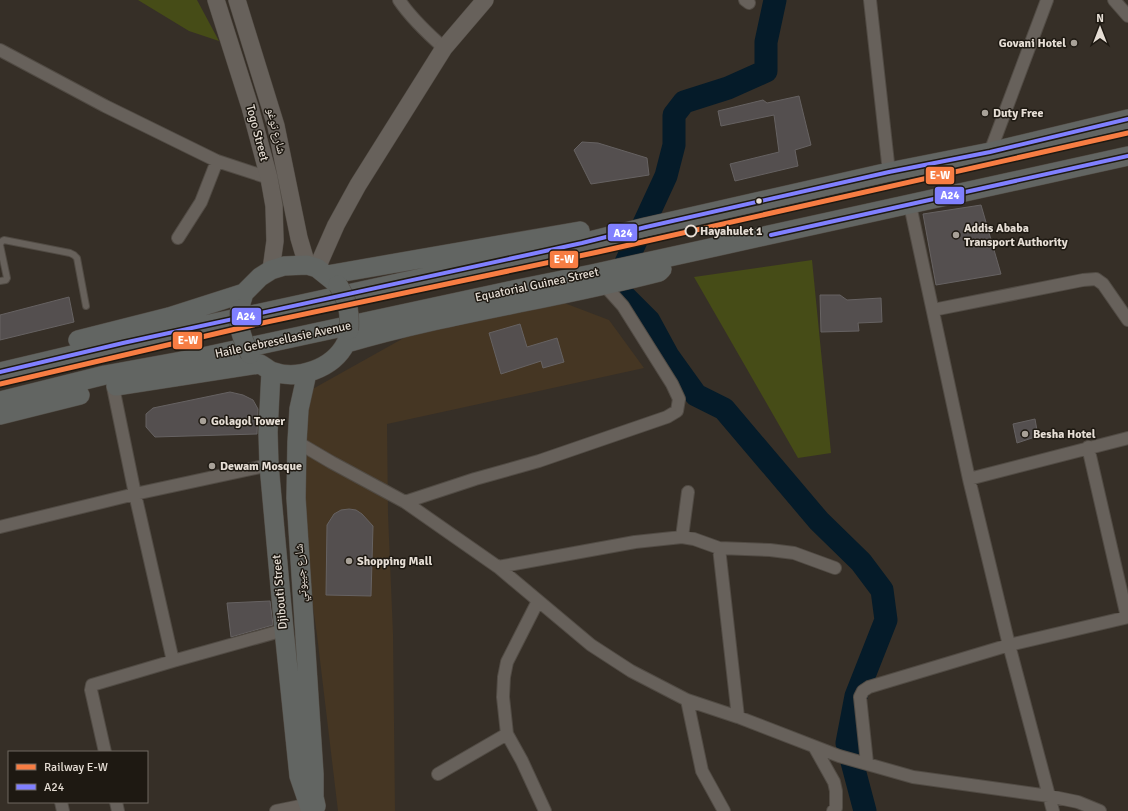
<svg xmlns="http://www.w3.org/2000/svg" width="1128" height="811" viewBox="0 0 1128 811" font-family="Signika,'Noto Naskh Arabic',sans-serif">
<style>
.built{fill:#453623}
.green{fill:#464c17}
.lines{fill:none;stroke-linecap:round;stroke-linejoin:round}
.river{stroke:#051b29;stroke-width:23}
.building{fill:#544f4f;stroke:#666262}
.lane-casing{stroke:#514b44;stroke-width:8}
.street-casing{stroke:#514b44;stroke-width:14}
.secondary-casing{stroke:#514b44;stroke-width:18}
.primary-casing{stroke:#514b44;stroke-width:20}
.lane{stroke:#67615b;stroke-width:6}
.street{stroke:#67615b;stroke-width:12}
.secondary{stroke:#67615b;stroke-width:17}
.primary{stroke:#626562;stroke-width:19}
.primary-bridge-casing{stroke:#514b44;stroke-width:20;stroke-linecap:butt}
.primary-bridge{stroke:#626562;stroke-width:19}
.bus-1-casing{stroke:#1e1912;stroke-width:7}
.bus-1{stroke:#8080ff;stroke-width:4}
.rail-1-casing{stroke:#1e1912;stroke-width:8}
.rail-1{stroke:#f77d43;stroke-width:5}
.poi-dot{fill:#a8a198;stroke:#1e1912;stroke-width:1.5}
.bus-dot{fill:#e6ded5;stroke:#1e1912;stroke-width:1.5}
.stop-dot{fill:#1e1912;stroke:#e6ded5;stroke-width:2}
.labels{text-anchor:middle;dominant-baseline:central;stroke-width:3;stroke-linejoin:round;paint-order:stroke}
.poi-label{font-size:12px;font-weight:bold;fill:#e6ded5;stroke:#1e1912;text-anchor:start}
.street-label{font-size:12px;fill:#e6ded5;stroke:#1e1912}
.stop-label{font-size:12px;font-weight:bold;fill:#e6ded5;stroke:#1e1912;text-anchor:start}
.line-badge{stroke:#1e1912;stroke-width:1.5}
.badge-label{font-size:11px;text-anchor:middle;font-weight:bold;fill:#fff}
</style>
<rect width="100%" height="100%" fill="#362f27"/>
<!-- built -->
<path class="built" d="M559,301L609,320L644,368L387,424L388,514L393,634L395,811H338L317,635L300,516L293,400L427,325Z"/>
<!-- green -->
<path class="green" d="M138,0H197L219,41L189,31Z
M812,260L831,453L798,458L694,277Z"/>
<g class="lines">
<!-- river -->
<path class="river" d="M775,0L766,42V71L728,88L684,102L674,115V145L666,176L617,282L624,296L649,321L668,356L696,395L724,409L819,521L861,562L882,590L886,620L856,696L847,743L865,811"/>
</g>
<!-- building -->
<path class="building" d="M799,96L811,145L795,150L798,166L735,181L730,164L779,152L774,115L721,126L718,111L763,100L767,103Z
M582,142L598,143L647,158L649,175L591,184L574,150Z
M981,205L1001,274L936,285L923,214Z
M820,295H840L847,300L881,298L882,322L858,323L859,331L821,332Z
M69,297L74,322L0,340V315Z
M520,324L527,347L557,338L564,362L543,368L541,361L501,374L489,333Z
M230,392L243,395L253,400L258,409L257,434L155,437L146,427V414L153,408Z
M1035,419L1038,436L1017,443L1013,424Z
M349,509L356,510L362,514L373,526L371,596L326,595L327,525L334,514L341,510Z
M270,601L273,625L231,637L227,603Z"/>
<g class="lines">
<!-- lane casing -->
<g class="lane-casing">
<path id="lane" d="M0,281L6,280L7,278L0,245L1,242L4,240L70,253L74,255L77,258L86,306"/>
</g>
<!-- street casing -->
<g class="street-casing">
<path id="street" d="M399,0C411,18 427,33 444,48
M745,0L749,3
M870,0L889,172
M1114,0L1128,16
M0,50L105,106L217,161L269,178
M990,152L1047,0
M910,205L969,479L1009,645L1053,811
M178,238L201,202L217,161
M933,310L1083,280L1096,279L1103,284L1128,320
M297,442L331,462L405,502L498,567L591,645L631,671L687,700L738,717L839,756L913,777L1049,796L1078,802L1100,811
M1088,447L1127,617
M969,479L1128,438
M405,502L475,479L539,461L667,417L677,411L679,399L672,384L623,306L605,286
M0,527L135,494L269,465
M682,537L688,492
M719,548L738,717
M498,567L635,542L682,537L694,539L719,548L770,550L794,553L835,568
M538,601L507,662L504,677L503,697L507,734L522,761L545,811
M173,661L284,630
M687,700L702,771L724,811
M815,748L834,782L836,791V808L833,811
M105,752L91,690L92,685L173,661L135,494L113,387
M867,763L860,697L863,691L869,687L1009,645L1128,617
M438,774L507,734
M61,802L63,811
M116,802L118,811
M276,811L310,804"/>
</g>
<!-- secondary casing -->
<g class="secondary-casing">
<path id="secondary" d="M216,0L250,107L269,178L274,206L275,241L271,270
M237,0L276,126L299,238L307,265
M317,268L336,225L358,185L444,48L485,0"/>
</g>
<!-- primary casing -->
<g class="primary-casing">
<path id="primary" d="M327,275L580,231
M240,306L244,293L260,277L271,270L284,266L307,265L317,268L337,284
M78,340L169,317L244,293
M347,343C449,313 555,299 659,272L662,269
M260,364C264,366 267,369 271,371C297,381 333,369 346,343C348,340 348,335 348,331
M271,371L268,432L269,465L284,630L299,776L311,811
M0,372L123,343L582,243L646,227L889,172L990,152L1128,119
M307,373L299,409L297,442L296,498L314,774V797L316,806
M116,386L259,364
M0,401L105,375L198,358L518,289L592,274L1128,156
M0,415L80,395"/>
</g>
<!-- lane -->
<use href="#lane" class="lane"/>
<!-- street -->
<use href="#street" class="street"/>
<!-- secondary -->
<use href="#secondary" class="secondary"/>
<!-- primary -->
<use href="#primary" class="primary"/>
<!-- primary-bridge casing -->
<g class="primary-bridge-casing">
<path id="primary-bridge" d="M338,285C348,301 350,311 349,330
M240,309C237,326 242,339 250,354"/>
</g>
<!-- primary-bridge -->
<use href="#primary-bridge" class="primary-bridge"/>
<!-- bus-1 casing -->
<g class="bus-1-casing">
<path id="bus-1" d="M771,235L1128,156
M0,372L123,343L582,243L646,227L889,172L990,152L1128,119"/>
</g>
<!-- bus-1 -->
<use href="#bus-1" class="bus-1"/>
<!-- rail-1 casing -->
<g class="rail-1-casing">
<path id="rail-1" d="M0,384L253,325L598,252L1128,133"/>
</g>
<!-- rail-1 -->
<use href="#rail-1" class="rail-1"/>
</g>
<!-- markers -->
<g class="poi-dot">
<circle cx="1074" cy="43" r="4"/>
<circle cx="985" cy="113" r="4"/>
<circle cx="956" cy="235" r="4"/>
<circle cx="203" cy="421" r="4"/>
<circle cx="1025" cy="434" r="4"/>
<circle cx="212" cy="466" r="4"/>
<circle cx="349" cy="561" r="4"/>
</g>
<circle class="bus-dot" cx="759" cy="201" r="3.5"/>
<circle class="stop-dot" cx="691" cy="231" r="5.5"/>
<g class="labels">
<!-- poi labels -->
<g class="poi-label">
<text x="1066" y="43" text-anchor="end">Govani Hotel</text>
<text x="993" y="113">Duty Free</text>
<text x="964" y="228">Addis Ababa<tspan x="964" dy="14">Transport Authority</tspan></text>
<text x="211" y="421">Golagol Tower</text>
<text x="1033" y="434">Besha Hotel</text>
<text x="220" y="466">Dewam Mosque</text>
<text x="357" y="561">Shopping Mall</text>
</g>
<!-- street labels -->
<g class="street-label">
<text transform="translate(276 131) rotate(76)">شارع توغو</text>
<text transform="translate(257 133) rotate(75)">Togo Street</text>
<text transform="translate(537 285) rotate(-12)">Equatorial Guinea Street</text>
<text transform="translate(283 340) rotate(-12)">Haile Gebresellasie Avenue</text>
<text transform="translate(301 573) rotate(-94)">شارع جيبوتي</text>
<text transform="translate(280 592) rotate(-95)">Djibouti Street</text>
</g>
<!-- stop labels -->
<g class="stop-label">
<text x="700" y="231">Hayahulet 1</text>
</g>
</g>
<g class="line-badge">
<rect x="925" y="166" width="30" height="19" rx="4" fill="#f77d43"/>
<rect x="934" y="186" width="31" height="19" rx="4" fill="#8080ff"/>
<rect x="607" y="223" width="31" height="19" rx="4" fill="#8080ff"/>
<rect x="549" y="250" width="30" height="19" rx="4" fill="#f77d43"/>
<rect x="231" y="307" width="31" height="19" rx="4" fill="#8080ff"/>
<rect x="172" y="331" width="31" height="19" rx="4" fill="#f77d43"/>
</g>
<g class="badge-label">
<text x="940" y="179">E-W</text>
<text x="950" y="199">A24</text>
<text x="623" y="237">A24</text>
<text x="564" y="263">E-W</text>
<text x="246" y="320">A24</text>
<text x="188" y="344">E-W</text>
</g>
<!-- legend -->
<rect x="8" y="751" width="140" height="52" fill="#1e1912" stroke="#6e6860"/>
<rect x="16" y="764" width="20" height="6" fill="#f77d43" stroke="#6e6860"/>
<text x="44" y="771" font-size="12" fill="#e6ded5">Railway E-W</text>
<rect x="16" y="784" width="20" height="6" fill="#8080ff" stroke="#6e6860"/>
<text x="44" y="791" font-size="12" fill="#e6ded5">A24</text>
<!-- north arrow -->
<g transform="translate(1100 28)" stroke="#1e1912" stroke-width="3" paint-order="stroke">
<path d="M0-3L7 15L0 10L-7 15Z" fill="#e6ded5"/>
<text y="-6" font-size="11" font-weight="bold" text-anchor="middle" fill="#e6ded5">N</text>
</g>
</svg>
